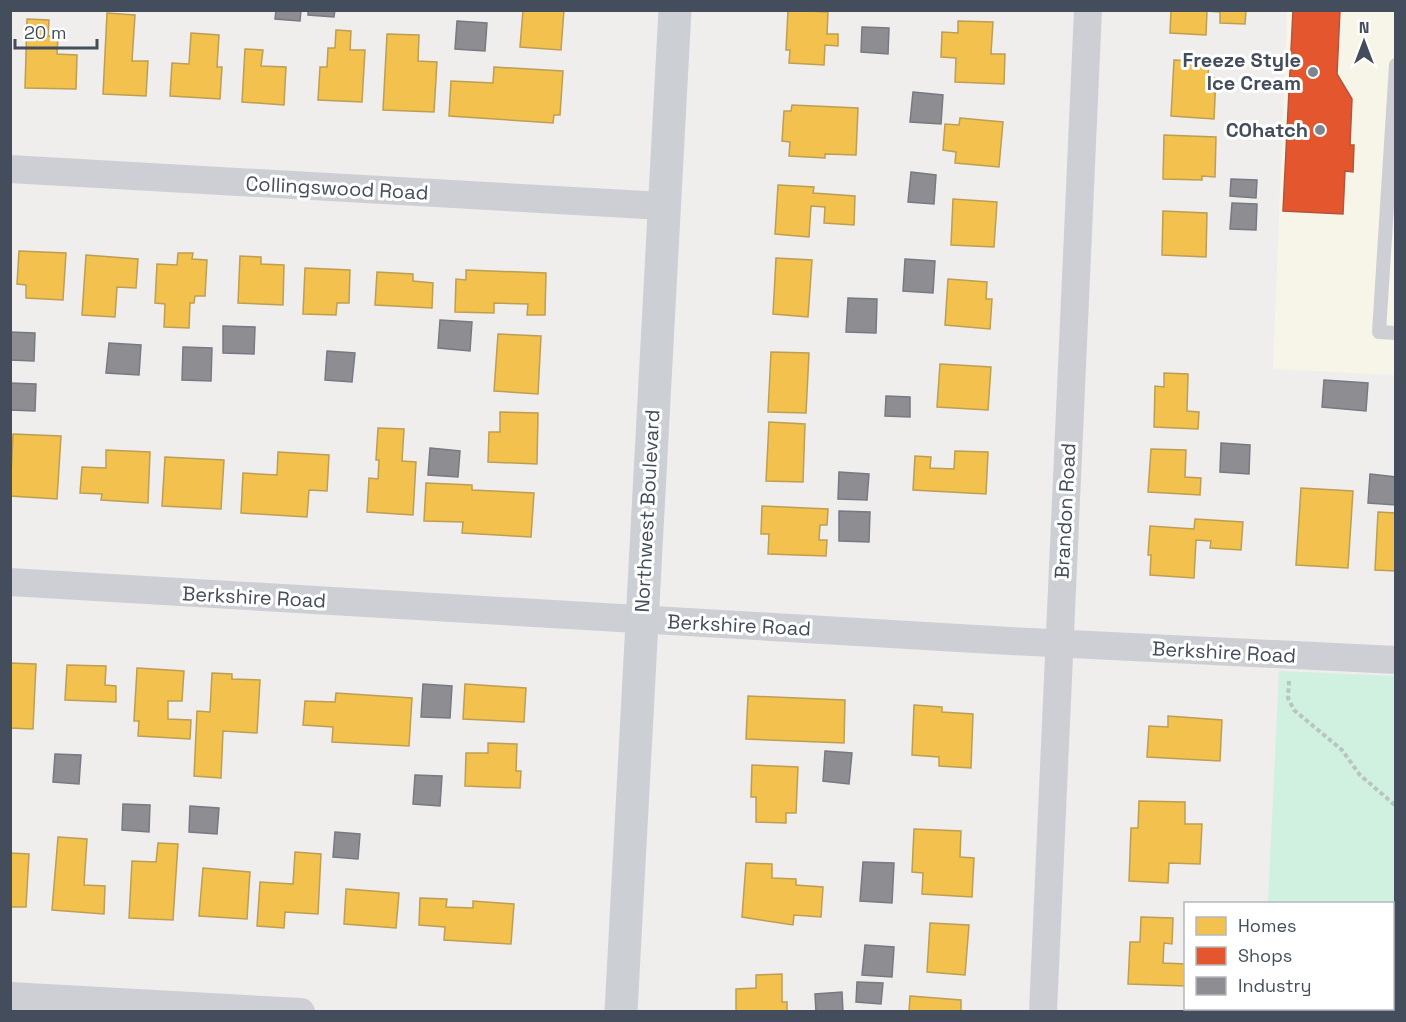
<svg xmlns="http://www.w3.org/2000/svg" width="1406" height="1022" viewBox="0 0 1406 1022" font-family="'Space Grotesk',sans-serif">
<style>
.commercial{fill:#f7f4e8}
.green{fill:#d0f0e0}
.homes{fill:#f2c14e;stroke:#be9e52;stroke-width:1.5}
.shops{fill:#e4572e;stroke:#b4543c;stroke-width:1.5}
.industry{fill:#8d8d92;stroke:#777a82;stroke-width:1.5}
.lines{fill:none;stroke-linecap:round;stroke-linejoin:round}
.path{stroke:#b8c5c3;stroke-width:4;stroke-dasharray:4.5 3;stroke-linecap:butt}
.lane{stroke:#cecfd4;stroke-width:14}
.street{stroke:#cecfd4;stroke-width:28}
.secondary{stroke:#cccfd4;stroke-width:33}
.poi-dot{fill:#7f858e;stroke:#fff;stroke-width:2}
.labels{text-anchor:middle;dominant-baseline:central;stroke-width:6;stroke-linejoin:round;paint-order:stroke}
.poi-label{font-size:20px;font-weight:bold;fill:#434d5b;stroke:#fff;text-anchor:end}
.street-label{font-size:20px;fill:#434d5b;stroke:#fff}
</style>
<rect width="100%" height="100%" fill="#efeeed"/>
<!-- commercial -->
<path class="commercial" d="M1287,11H1395V375L1273,369Z"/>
<!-- green -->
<path class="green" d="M1279,671L1395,676V1011H1263V1008H1392V904L1268,903Z"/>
<!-- homes -->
<path class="homes" d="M523,10H564L561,50L520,47Z
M788,10L828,12L827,34H838V46L825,45L824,65L789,63L790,50H786Z
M1171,10H1246L1245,24L1220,23V12L1207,11L1206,35L1170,33Z
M107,13L135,15L132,61H148L146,96L103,94Z
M27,19L49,20L48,36H58L57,54L77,55L76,89L25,88Z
M958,21L993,22L991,54H1005L1004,84L955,82L956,58L941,57L942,32L958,33Z
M336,30L351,31L350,50H365L362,102L318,100L320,67H327L328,48H335Z
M191,33L219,35L217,67H222L220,99L170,96L172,63L189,64Z
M387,34L419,35L418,61L437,62L434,112L383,110Z
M245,49L263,50L261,66L286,67L284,105L242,102Z
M1174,60L1209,62L1208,77L1216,78L1214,119L1171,116Z
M494,67L563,71L560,115H554L553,123L449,116L451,81L493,83Z
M792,105L858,108L856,155L825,154V158L789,156L790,142L782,141L784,111H791Z
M960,118L1003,122L999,167L955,163L956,152L943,150L945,124L959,125Z
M1164,135L1216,137L1215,177L1202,176V180L1163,179Z
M778,185L814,187L813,193L855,196L854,225L824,223L825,207L811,206L809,237L775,234Z
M953,199L997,202L994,247L951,245Z
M1163,211L1207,213L1206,257L1162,255Z
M19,251L66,253L63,300L26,298V285L17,284Z
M178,253H193L192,259L207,260L205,296H195L194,303H190L189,328L164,327L165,304L155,303L157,264L177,265Z
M86,255L138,259L136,288L117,287L115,317L82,315Z
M240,256L261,257V264L284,265L283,305L238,303Z
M776,258L812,260L808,317L773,314Z
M305,268L350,270L349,303H337L336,315L303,314Z
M466,270L546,273L545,315H527L528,304L494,303V313L455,312L456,279L466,280Z
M377,272L413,274V281L433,283L432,308L375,305Z
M948,279L987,282L986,299H992L990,329L945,325Z
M498,334L541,336L538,394L494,391Z
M771,352L809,353L806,413L768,412Z
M940,364L991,367L988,410L937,407Z
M1164,373L1188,374L1187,411L1199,412L1198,429L1154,427L1155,386L1164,387Z
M500,412L538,413L537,464L488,462L489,432H500Z
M769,422L805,424L803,482L766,481Z
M378,428L404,429L402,461L416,462L413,515L367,512L369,478L378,479L379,460H376Z
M13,434L61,436L57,499L10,496Z
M1151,449L1186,450L1185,477L1201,478L1200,495L1148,492Z
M106,450L150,452L148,503L101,500L102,494L80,493L82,467L106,468Z
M955,451L988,452L986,494L913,490L915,456L931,457L930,468L954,469Z
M278,452L329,455L327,491L309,490L307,517L241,513L243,473L277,475Z
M165,457L224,460L221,509L162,506Z
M426,483L472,485V490L534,493L531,537L462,533L463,522L424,521Z
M1301,488L1353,491L1348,568L1296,565Z
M762,506L828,509L827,525H820L819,540H827L826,556L768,554L769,534H761Z
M1378,512L1396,513V571L1375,570Z
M1195,519L1243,522L1241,550L1210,548L1211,541L1196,540L1194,578L1150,575L1151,555H1148L1150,526L1194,529Z
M10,663L36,664L33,729L10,728Z
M67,665L106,666L105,685L116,686V702L65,700Z
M137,668L184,671L182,701H168V719L191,720L190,739L138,736L139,721H134Z
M212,673L232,674V679L260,680L257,733L223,731L221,778L194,776L197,711L210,712Z
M465,684L526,688L524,722L463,719Z
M336,693L412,698L409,746L332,742L333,727L303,725L305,701L335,702Z
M748,696L845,700L844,743L746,739Z
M914,705L942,707V712L973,714L971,768L939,766V757L912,755Z
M1168,716L1222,720L1220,761L1147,757L1149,726L1168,727Z
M488,743L517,744L516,771H521L520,788L465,786L466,753H488Z
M752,765L798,767L796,813H786V823L756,822V797H751Z
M1139,801L1185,802V824H1202L1200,864L1169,863L1168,883L1129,881L1131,828H1138Z
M914,829L961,831L960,857L974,858L972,897L922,894L923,873L912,872Z
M58,837L87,839L84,885L105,886L104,914L52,910Z
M158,843L178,844L173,920L129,918L132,861L156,862Z
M295,852L321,854L318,914L285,912L284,928L257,926L260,882L293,884Z
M10,853L29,854L26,907H10Z
M746,863L772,864V878L796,879V885L823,887L821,917L794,915L793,925L742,917Z
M203,868L250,872L247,919L199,916Z
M346,889L399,893L396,928L344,924Z
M420,898L447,899L446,907L473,908V901L514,904L511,944L444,940L445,927L419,925Z
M1141,917L1173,918L1172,944L1164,943L1163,963L1186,964V986L1128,984L1130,942H1140Z
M930,923L969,925L965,975L927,972Z
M782,974V1002H787V1012L736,1011V989L756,988V975Z
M910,996L961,1000V1012H909Z"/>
<!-- shops -->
<path class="shops" d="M1293,10H1340L1337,74L1352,99L1350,145H1354L1353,172L1345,171L1343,214L1283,211Z"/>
<!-- industry -->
<path class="industry" d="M276,10H301L300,21L275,19Z
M308,10H335L334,17L308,15Z
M457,21L487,23L485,51L455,49Z
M862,27L889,28L888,54L861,52Z
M913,92L943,95L941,124L910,122Z
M911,172L936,175L934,204L908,202Z
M1231,179L1257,180L1256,198L1230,196Z
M1232,203L1257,204L1256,230L1230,229Z
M905,259L935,261L933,293L903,291Z
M848,298L877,299L876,333L846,332Z
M440,320L472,322L470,351L438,348Z
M223,326L255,327L254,354L223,353Z
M10,332L35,333L34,361L10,360Z
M109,343L141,345L139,375L106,373Z
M183,347L212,348L211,381L182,380Z
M327,351L355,353L352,382L325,380Z
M1324,380L1368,383L1366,411L1322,407Z
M10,383L36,384L35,411L10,410Z
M886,396L910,397V417L885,416Z
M1221,443L1250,445L1249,474L1220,472Z
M430,448L460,451L458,477L428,475Z
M839,472L869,474L867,500L838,499Z
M1370,474L1396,477V505L1368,503Z
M839,511L870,512L869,542L839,541Z
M423,684L452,686L450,718L421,717Z
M825,751L852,753L849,784L823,781Z
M55,754L81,755L79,784L53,782Z
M415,775L442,776L440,806L413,804Z
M123,804L150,805L149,832L122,830Z
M190,806L219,808L217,834L189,832Z
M335,832L360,834L358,859L333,857Z
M863,862L894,863L892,903L860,901Z
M865,945L894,947L892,977L862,975Z
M857,982L883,983L881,1004L856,1002Z
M842,992L843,1012H816L815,994Z"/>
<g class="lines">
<!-- path -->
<path class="path" d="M1289,681L1288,698L1294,710L1342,750L1360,775L1396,806
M1392,910L1396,908
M1314,1012L1316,1008"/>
<!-- lane -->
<path class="lane" d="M1396,65L1379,332L1396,333"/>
<!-- street -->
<path class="street" d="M10,169L663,206
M10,582L1010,641L1396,660
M10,996L301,1012
M1043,1012L1088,10"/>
<!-- secondary -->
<path class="secondary" d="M621,1012L675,10"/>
</g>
<!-- markers -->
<g class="poi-dot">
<circle cx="1313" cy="72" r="6"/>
<circle cx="1320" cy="130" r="6"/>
</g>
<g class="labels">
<!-- poi labels -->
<g class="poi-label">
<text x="1301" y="60">Freeze Style<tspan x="1301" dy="23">Ice Cream</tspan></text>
<text x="1308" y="130">COhatch</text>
</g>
<!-- street labels -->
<g class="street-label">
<text transform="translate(337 188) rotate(3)">Collingswood Road</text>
<text transform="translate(647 511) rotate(-87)">Northwest Boulevard</text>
<text transform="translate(1065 511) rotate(-87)">Brandon Road</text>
<text transform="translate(254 597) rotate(3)">Berkshire Road</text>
<text transform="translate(739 625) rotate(3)">Berkshire Road</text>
<text transform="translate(1224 652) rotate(3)">Berkshire Road</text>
</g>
</g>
<!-- border -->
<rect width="1406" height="1022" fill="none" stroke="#434d5b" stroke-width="24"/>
<!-- legend -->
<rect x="1184" y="902" width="210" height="108" fill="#ffffff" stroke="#b4b8bd" stroke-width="1.5"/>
<rect x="1196" y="917" width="30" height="18" fill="#f2c14e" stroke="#b4b8bd" stroke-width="1.5"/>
<text x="1238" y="932" font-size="18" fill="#434d5b">Homes</text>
<rect x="1196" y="947" width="30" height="18" fill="#e4572e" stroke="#b4b8bd" stroke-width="1.5"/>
<text x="1238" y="962" font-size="18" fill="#434d5b">Shops</text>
<rect x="1196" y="977" width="30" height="18" fill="#8d8d92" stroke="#b4b8bd" stroke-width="1.5"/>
<text x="1238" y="992" font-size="18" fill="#434d5b">Industry</text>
<!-- north arrow -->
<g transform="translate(1364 42)" stroke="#ffffff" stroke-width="4.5" paint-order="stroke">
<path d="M0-4.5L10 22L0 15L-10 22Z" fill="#434d5b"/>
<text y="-9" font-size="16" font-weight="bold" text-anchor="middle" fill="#434d5b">N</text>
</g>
<!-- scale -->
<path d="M15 39v9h82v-9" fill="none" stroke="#434d5b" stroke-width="3"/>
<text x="24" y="39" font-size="18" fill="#434d5b" stroke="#ffffff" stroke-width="4.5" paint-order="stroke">20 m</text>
</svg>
